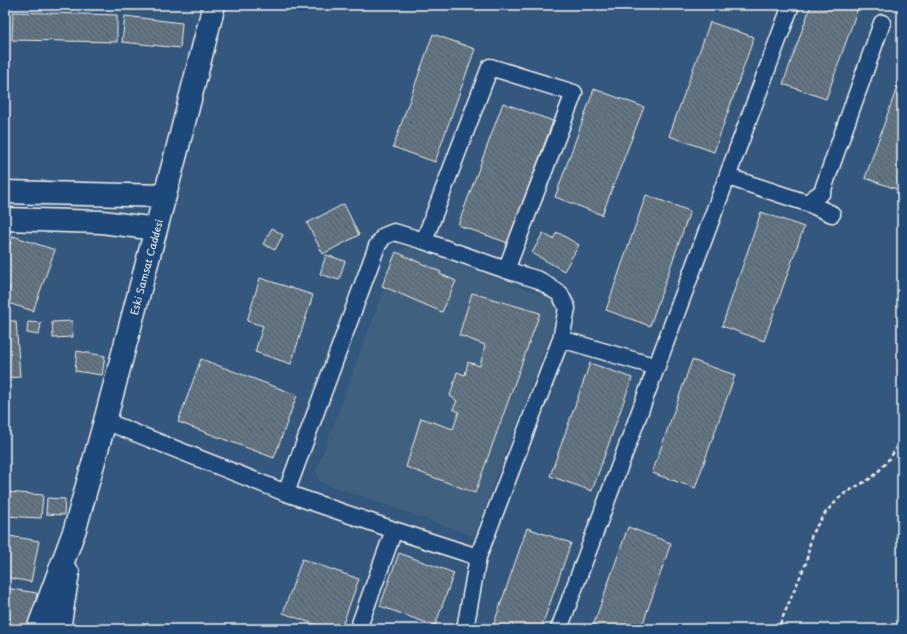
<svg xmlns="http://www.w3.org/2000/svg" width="907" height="634" viewBox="0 0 907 634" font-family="'Playpen Sans',sans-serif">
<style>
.built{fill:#41607f}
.building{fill:url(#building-back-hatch);stroke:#f4f1e8}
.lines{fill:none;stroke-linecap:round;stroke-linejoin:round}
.street-casing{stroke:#f4f1e8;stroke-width:19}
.secondary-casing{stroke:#f4f1e8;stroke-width:25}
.path{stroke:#f4f1e8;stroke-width:2.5;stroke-dasharray:4 3;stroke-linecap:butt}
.street{stroke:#1f4a7a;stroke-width:16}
.secondary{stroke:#1f4a7a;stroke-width:22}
.labels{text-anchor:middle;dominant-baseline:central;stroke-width:3;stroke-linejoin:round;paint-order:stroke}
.street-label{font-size:10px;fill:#f4f1e8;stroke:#1f4a7a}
</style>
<defs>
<pattern id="building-back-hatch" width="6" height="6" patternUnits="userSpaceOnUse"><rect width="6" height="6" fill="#637583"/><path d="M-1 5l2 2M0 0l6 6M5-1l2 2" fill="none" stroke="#565e64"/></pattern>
</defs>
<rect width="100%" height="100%" fill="#33577d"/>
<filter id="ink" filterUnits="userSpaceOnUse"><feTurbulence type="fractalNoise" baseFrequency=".025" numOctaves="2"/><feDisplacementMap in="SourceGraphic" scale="8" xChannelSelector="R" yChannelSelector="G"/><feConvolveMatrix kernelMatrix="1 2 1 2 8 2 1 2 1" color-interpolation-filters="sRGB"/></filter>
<g filter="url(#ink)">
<!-- built -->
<path class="built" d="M409,247L554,299L558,314L474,536L320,482L316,471L398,252Z"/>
<!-- building -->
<path class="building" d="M811,5H859L826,99L783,84Z
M13,12L117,15V42L12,40Z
M125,16L182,23L180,48L122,42Z
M710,22L754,37L714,152L669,136Z
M433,34L475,49L435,162L393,147Z
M902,73V191L865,178Z
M594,89L644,107L602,215L555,197Z
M503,103L553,121L508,243L458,225Z
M646,195L690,211L650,326L606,310Z
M344,204L359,235L323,254L307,223Z
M761,212L804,227L764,341L722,326Z
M272,228L283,235L275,250L263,244Z
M557,232L579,245L564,271L532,253L543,233L553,239Z
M13,236L55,250L33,311L5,302L10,287L5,286V258Z
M396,252L441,272L440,274L456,281L442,312L382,286Z
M326,255L345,261L339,280L320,274Z
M260,278L313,295L291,364L255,352L263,326L247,321Z
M472,293L540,313L475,493L406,467L421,418L453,429L459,412L453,409L457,401L450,396L457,372L465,375L468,362L480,366L485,345L459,335Z
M5,321H16L20,377L5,378Z
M72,321L73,337L53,338L52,322Z
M28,322L41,323L39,335L27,333Z
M77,351L105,356L102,375L75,371Z
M201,359L297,395L274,458L178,422Z
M692,360L735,375L695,488L652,473Z
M590,363L632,378L592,491L550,476Z
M6,492L43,495L41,518L5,516Z
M47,498L65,499L64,515L46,514Z
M628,527L671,543L641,629H592Z
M527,528L571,543L541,629H492Z
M9,536L39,541L31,582L5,577V557Z
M399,553L454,573L435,626L380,606Z
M302,559L359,579L341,629H328L283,613Z
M5,588L37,593L32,629H5Z"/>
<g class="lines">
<!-- street casing -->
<g class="street-casing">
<path id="street" d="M728,177L807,203L832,214
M807,203L822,192L882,23
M424,241L490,67L574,93L506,270
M561,339L657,367
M105,421L286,493L394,530L478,557L465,629
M286,493L377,246L384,236L394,232L424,241L506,270L539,280L560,294L567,308L561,339L478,557
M358,629L394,530
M559,629L791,5"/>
</g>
<!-- secondary casing -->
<g class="secondary-casing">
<path id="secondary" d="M5,192L165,196
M5,219L102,222L156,229
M38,629L75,529L105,421L177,150L214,5
M59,629L68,573"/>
</g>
<!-- path -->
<path class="path" d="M775,629L779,626L806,563L812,533L826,512L842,495L873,477L886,463L902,441"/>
<!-- street -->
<use href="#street" class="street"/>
<!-- secondary -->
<use href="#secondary" class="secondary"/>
</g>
</g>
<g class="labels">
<!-- street labels -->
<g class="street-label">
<text transform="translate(146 267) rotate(-75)">Eski Samsat Caddesi</text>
</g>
</g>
<!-- margin -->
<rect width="907" height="634" fill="none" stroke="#1f4a7a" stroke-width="20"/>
<rect x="10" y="10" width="887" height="614" fill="none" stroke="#f4f1e8" stroke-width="1.5" filter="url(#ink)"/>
</svg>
